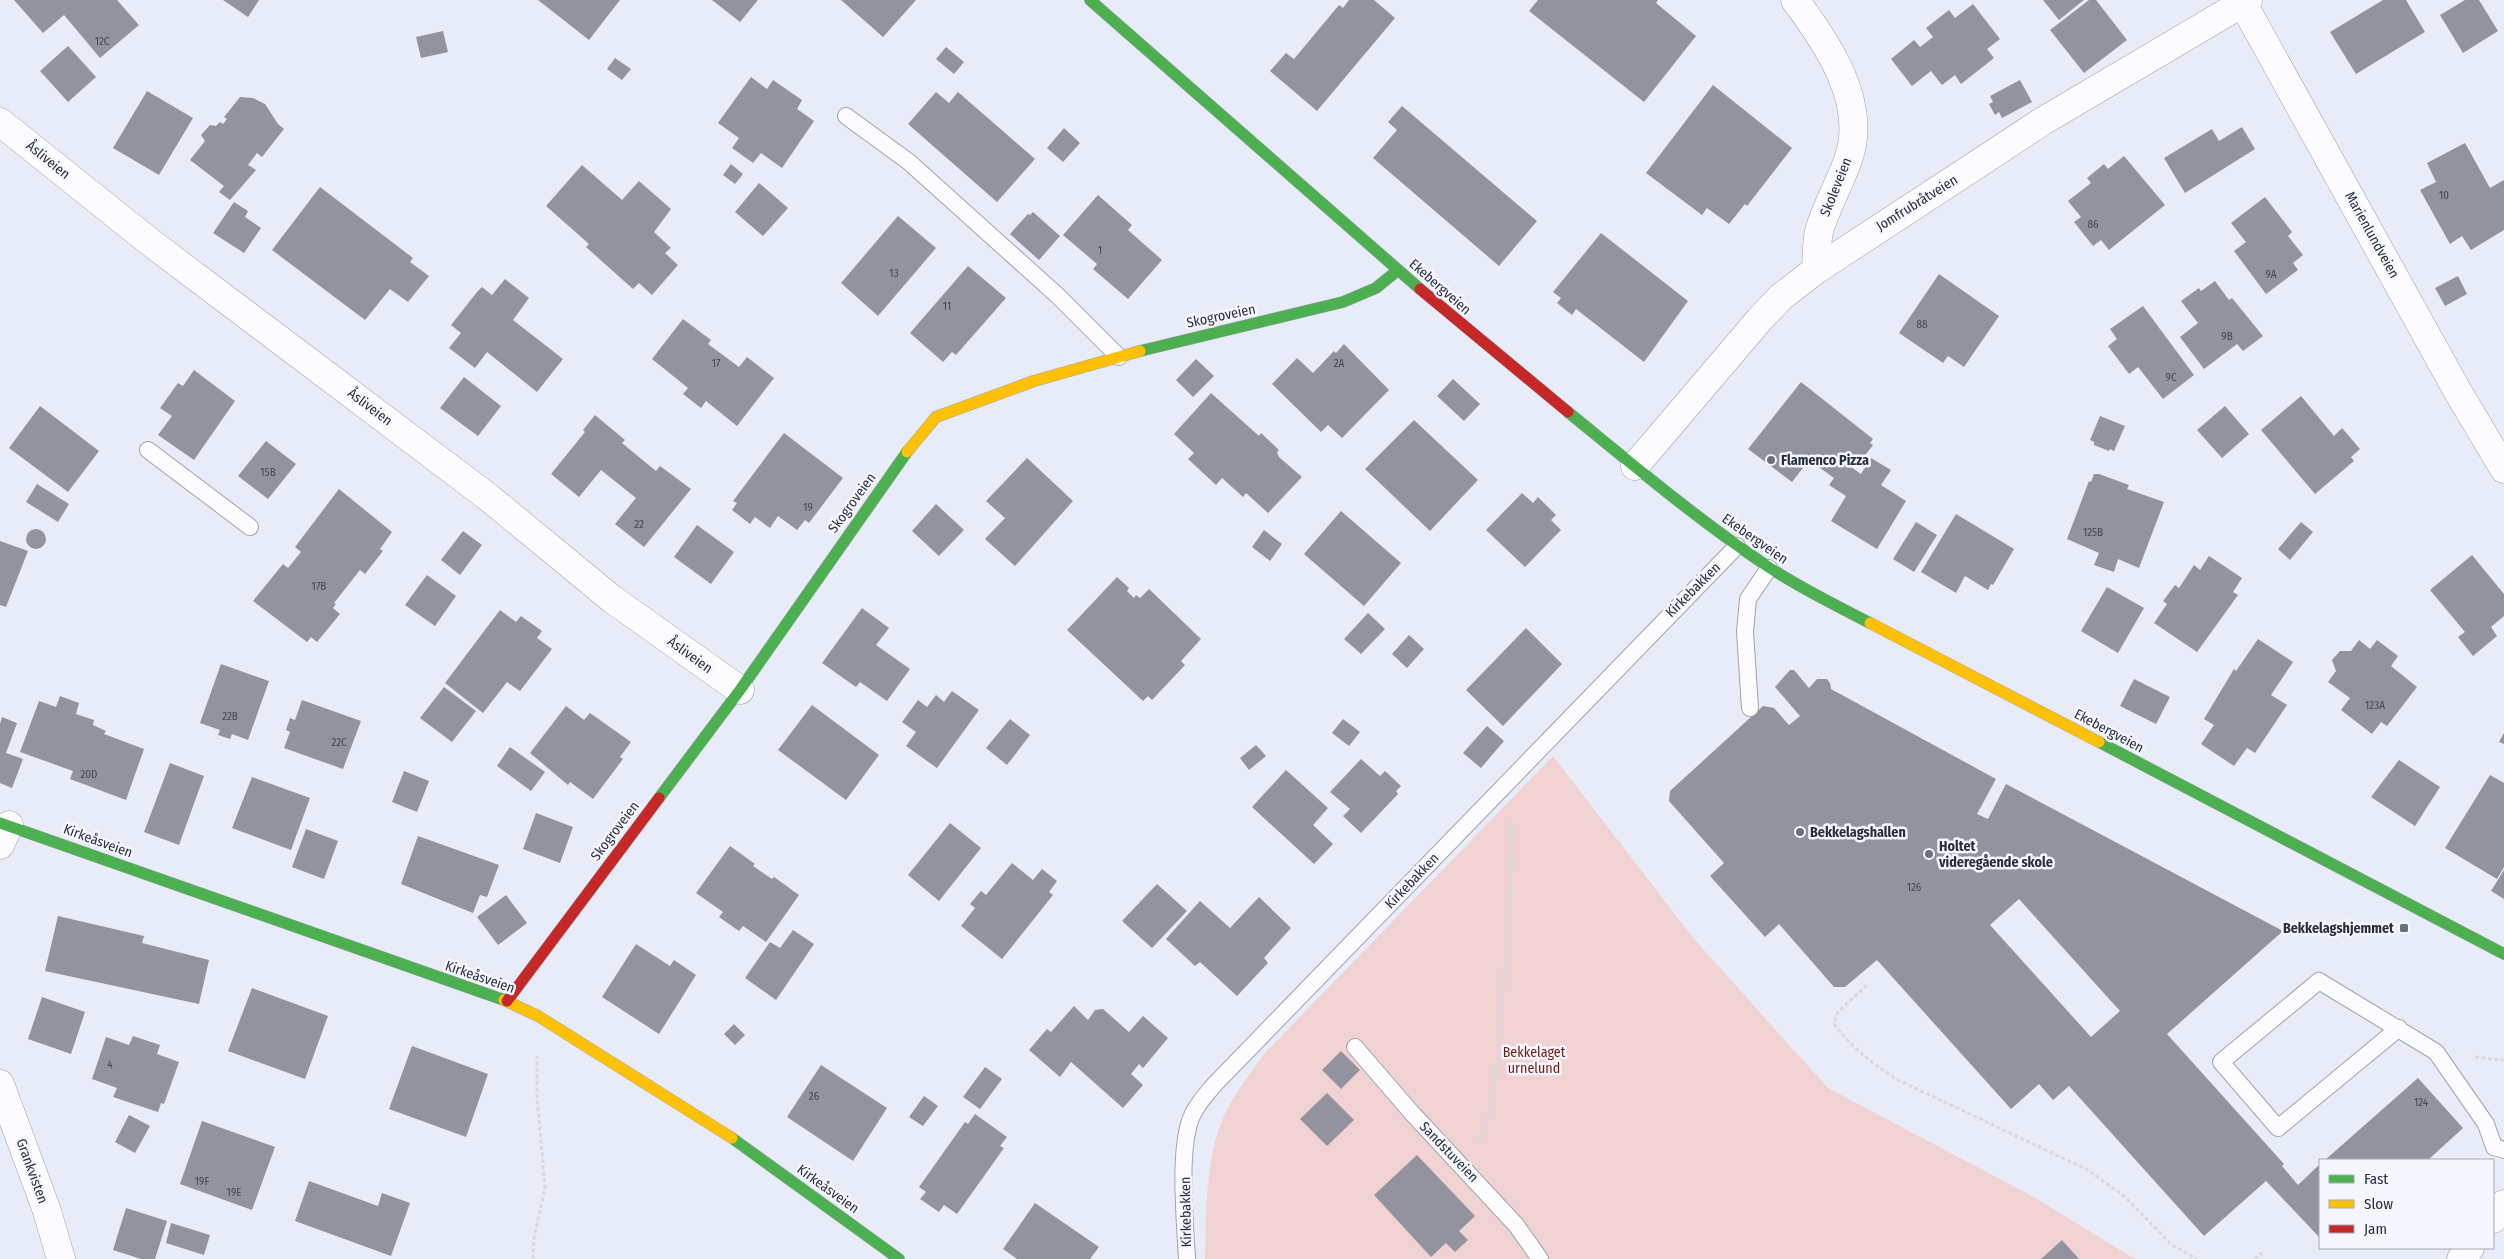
<svg xmlns="http://www.w3.org/2000/svg" width="2504" height="1259" viewBox="0 0 2504 1259" font-family="'Fira Sans Condensed',sans-serif">
<style>
.green{fill:#f1d2d3}
.building{fill:#92939e;fill-rule:evenodd}
.lines{fill:none;stroke-linecap:round;stroke-linejoin:round}
.lane-casing{stroke:#9fa3ae;stroke-width:18}
.street-casing{stroke:#9fa3ae;stroke-width:29}
.fast-casing{stroke:#9fa3ae;stroke-width:12}
.slow-casing{stroke:#9fa3ae;stroke-width:12}
.jam-casing{stroke:#9fa3ae;stroke-width:12}
.path{stroke:#d8d9de;stroke-width:3;stroke-dasharray:4 2.5;stroke-linecap:butt}
.lane{stroke:#fcfcfe;stroke-width:16}
.street{stroke:#fcfcfe;stroke-width:28}
.fast{stroke:#4caf50;stroke-width:11}
.slow{stroke:#ffc107;stroke-width:11}
.jam{stroke:#c62828;stroke-width:11}
.poi-dot{fill:#6c717e;stroke:#f4f7fe;stroke-width:2}
.labels{text-anchor:middle;dominant-baseline:central;stroke-width:5;stroke-linejoin:round;paint-order:stroke}
.number-label{font-size:11px;fill:#444855}
.street-label{font-size:14px;fill:#2a2f3d;stroke:#f4f7fe}
.poi-label{font-size:14px;font-weight:bold;fill:#2a2f3d;stroke:#f4f7fe;text-anchor:start}
.park-label{font-size:14px;fill:#781712;stroke:#f4f7fe}
</style>
<rect width="100%" height="100%" fill="#e8ecf8"/>
<!-- green -->
<path class="green" d="M1553,756L1694,939L1828,1088L2032,1196L2135,1259H1205C1207,1208 1204,1152 1229,1106C1239,1088 1252,1071 1263,1055Z"/>
<!-- building -->
<path class="building" d="M14,0H117L139,25L100,58L64,15L43,33Z
M223,0H259L248,17Z
M538,0H620L589,40Z
M712,0H758L740,22Z
M841,0H916L883,37Z
M1349,0H1374L1395,18L1317,111L1270,71L1286,53L1294,59L1339,5L1343,8Z
M1538,0H1658L1656,3L1696,36L1644,102L1529,11Z
M2043,0H2084L2059,20Z
M2089,0H2096L2127,40L2084,73L2050,30Z
M2383,0H2406L2425,32L2356,74L2330,32Z
M2465,0H2479L2498,31L2463,53L2440,15Z
M1973,4L2000,39L1987,49L1994,58L1961,84L1955,75L1942,85L1931,71L1912,86L1891,59L1914,40L1920,47L1933,37L1926,28L1949,10L1955,18Z
M443,31L448,52L421,58L416,37Z
M68,46L96,77L68,102L40,71Z
M946,47L964,62L954,74L936,59Z
M615,58L631,69L622,80L607,69Z
M751,77L767,89L773,80L802,100L797,109L814,121L782,168L761,153L753,163L732,148L739,138L718,123Z
M2020,80L2032,102L2002,118L1999,112L1995,115L1989,104L1993,102L1990,96Z
M1713,85L1792,148L1747,206L1745,204L1729,224L1707,208L1702,215L1646,173Z
M147,91L193,118L159,175L113,148Z
M936,92L949,103L958,92L1035,159L997,202L908,124Z
M240,97L253,98L265,104L278,124L284,129L262,157L257,153L248,165L256,170L230,200L219,192L224,186L190,160L205,141L201,135L210,125L216,126L220,122L223,124L227,119L224,117Z
M1402,106L1537,221L1499,266L1373,158L1397,130L1388,122Z
M2242,127L2255,149L2185,193L2164,158L2212,129L2219,141Z
M1064,128L1080,143L1063,162L1047,148Z
M2465,143L2490,188L2504,180V230L2471,250L2462,236L2450,244L2420,190L2436,182L2427,163Z
M2124,156L2165,205L2109,250L2101,240L2093,246L2074,222L2081,217L2068,201L2091,183L2087,178L2104,164L2108,169Z
M731,164L743,174L735,184L723,175Z
M582,165L622,200L639,181L671,209L654,232L671,248L665,253L678,265L652,295L639,283L633,289L586,247L589,244L546,206Z
M759,183L788,208L763,236L735,212Z
M320,187L413,258L410,262L429,276L408,302L390,289L365,320L272,250Z
M1098,195L1132,225L1128,230L1162,260L1128,299L1093,269L1097,264L1063,235Z
M2265,197L2292,232L2288,236L2303,255L2293,263L2298,270L2266,294L2234,251L2246,242L2231,223Z
M234,202L248,211L245,217L261,228L244,253L213,233Z
M1033,212L1060,236L1039,260L1010,234L1028,214L1030,215Z
M898,216L936,248L878,316L841,283Z
M1601,233L1688,301L1644,362L1576,309L1572,315L1557,303L1561,298L1553,292Z
M968,266L1006,298L956,355L952,352L943,362L910,333Z
M1939,274L1999,316L1964,367L1948,356L1943,363L1899,333Z
M2458,276L2467,294L2445,306L2435,288Z
M505,279L529,298L513,320L563,359L537,392L487,352L475,368L449,348L461,333L451,325L477,292L482,287L492,295Z
M2215,281L2229,300L2232,298L2263,336L2243,351L2237,344L2204,369L2180,337L2198,323L2181,301L2199,288L2201,291Z
M2143,306L2194,375L2163,399L2138,367L2129,374L2108,346L2117,339L2110,329Z
M683,319L711,340L708,344L739,367L747,357L774,378L737,426L706,401L701,408L683,394L688,388L652,359Z
M1344,344L1389,390L1342,438L1328,425L1321,432L1272,384L1297,358L1313,373L1334,351L1336,353Z
M1196,359L1214,376L1193,397L1176,380Z
M194,370L235,401L194,460L158,435L172,416L160,408L178,383L183,386Z
M464,377L501,406L478,436L440,408Z
M1453,379L1480,404L1464,421L1437,396Z
M1801,382L1873,439L1870,443L1873,445L1857,466L1854,464L1851,467L1861,474L1871,458L1891,470L1881,485L1906,501L1877,549L1831,521L1846,496L1829,485L1834,478L1809,460L1792,482L1748,449Z
M1211,393L1259,436L1261,433L1279,450L1277,452L1279,457L1302,477L1268,513L1246,493L1243,497L1222,478L1216,485L1188,459L1194,453L1174,434Z
M2301,396L2334,436L2342,428L2360,449L2351,457L2354,461L2315,494L2261,430Z
M40,406L99,451L68,492L9,448Z
M2225,406L2249,434L2222,458L2197,430Z
M595,415L625,440L622,443L656,471L660,466L691,489L644,547L615,524L636,498L601,470L579,497L551,474L585,432L583,430Z
M2100,416L2125,426L2114,451L2110,449L2109,451L2094,445V442L2090,440Z
M1414,420L1478,480L1430,531L1365,469Z
M784,433L843,478L809,523L805,520L797,530L778,516L770,528L755,517L750,524L732,510L737,503L733,501Z
M266,441L296,464L268,499L238,476Z
M1027,458L1073,501L1015,566L985,539L1005,518L986,501Z
M2094,474H2099L2129,485L2127,489L2164,502L2139,568L2118,559L2114,572L2094,565L2099,553L2067,539L2089,481L2091,482Z
M37,484L69,504L58,522L26,502Z
M339,489L392,532L380,549L383,551L365,574L360,570L334,603L336,604L333,608L340,614L317,642L311,637L307,642L253,601L283,564L288,568L301,552L295,547Z
M1522,493L1533,503L1538,497L1556,515L1551,520L1561,530L1525,567L1486,530Z
M936,504L964,530L939,556L912,531Z
M1341,511L1401,563L1364,606L1304,554Z
M1956,514L2014,549L1993,585L1991,584L1988,590L1965,576L1956,593L1921,572Z
M1916,522L1937,535L1914,572L1893,559Z
M2301,522L2313,532L2290,560L2278,549Z
M697,525L734,552L711,584L674,557Z
M26 539a10 10 0 1 1 20 0a10 10 0 1 1-20 0Z
M1264,530L1282,544L1270,561L1252,547Z
M463,531L482,545L460,575L441,560Z
M0,541L28,551L6,607L0,605Z
M2472,555L2504,594V616L2491,627L2497,636L2473,656L2458,637L2465,632L2430,590Z
M2209,556L2242,578L2233,592L2238,595L2197,652L2154,623L2167,604L2163,601L2175,585L2179,588L2194,565L2200,570Z
M427,575L456,596L435,626L405,605Z
M1117,577L1129,588L1127,591L1134,598L1136,595L1140,598L1149,589L1201,639L1181,661L1185,665L1152,700L1148,696L1143,701L1067,630Z
M2107,587L2144,608L2118,653L2081,631Z
M862,608L889,628L876,645L910,669L887,701L860,682L856,687L822,663Z
M500,610L516,622L521,616L542,631L537,638L552,649L520,691L507,682L483,713L445,683Z
M1368,613L1385,629L1361,654L1344,639Z
M1526,628L1562,664L1503,726L1466,690Z
M1409,635L1424,649L1407,668L1392,654Z
M2258,639L2293,662L2271,695L2287,705L2255,753L2247,748L2234,766L2201,744L2214,725L2204,719L2234,669L2236,671Z
M2359,640L2370,649L2377,640L2398,656L2391,666L2417,687L2387,726L2381,722L2372,734L2341,710L2350,698L2328,682L2336,671L2332,660L2340,651H2351Z
M221,664L269,681L248,740L232,734L230,739L218,735L220,730L200,723Z
M1790,670H1794L1809,688L1817,679H1827L1830,683L1831,689L1996,779L1977,814L1988,819L2006,784L2283,931L2167,1034L2284,1164L2282,1166L2298,1185L2320,1164V1238L2266,1181L2204,1236L2069,1086L2053,1100L2039,1084L2011,1109L1877,960L1845,987H1834L1779,924L1765,937L1710,876L1724,863L1669,801L1670,791L1763,706L1774,708L1789,725L1800,716L1775,687ZM2019,899L2120,1011L2091,1037L1990,925Z
M2134,679L2170,697L2156,724L2120,706Z
M444,687L476,711L452,742L420,718Z
M952,691L979,710L937,768L906,746L916,732L902,722L918,700L927,707L936,695L944,702Z
M60,696L79,703L76,714L94,720L93,725L106,731L104,734L144,749L126,800L70,779L73,771L20,752L39,701L56,707Z
M302,700L361,721L343,769L284,748L290,732L286,730L290,718L295,720Z
M812,705L879,755L846,800L778,750Z
M566,706L584,720L590,713L631,742L620,757L623,759L593,799L570,782L568,785L530,753Z
M2,717L17,723L6,753L23,759L12,788L0,783V724Z
M1010,719L1030,735L1007,765L986,748Z
M1343,719L1360,732L1349,746L1332,733Z
M1487,726L1504,741L1481,768L1463,753Z
M2504,733V744L2499,742Z
M1256,745L1266,756L1249,770L1240,758Z
M510,747L545,772L531,791L497,766Z
M1361,759L1380,776L1385,771L1401,786L1396,791L1398,794L1361,833L1343,816L1350,809L1330,792Z
M2399,760L2440,787L2415,826L2371,797Z
M170,763L204,776L179,845L144,832Z
M1286,770L1328,808L1313,825L1333,844L1314,864L1252,807Z
M404,771L429,781L417,812L392,802Z
M2490,775L2504,783V867L2497,879L2445,848Z
M252,777L310,798L291,850L232,828Z
M536,813L573,827L560,863L523,849Z
M950,823L981,848L939,901L908,875Z
M306,829L338,841L324,879L292,867Z
M418,836L499,865L487,897L480,895L473,913L401,884Z
M730,846L755,864L753,866L772,879L774,877L799,895L766,942L743,926L739,931L719,917L723,912L696,893Z
M1012,863L1033,880L1042,869L1057,881L1049,892L1053,895L1002,959L961,926L975,908L970,904L981,891L986,895Z
M2504,870V899L2491,891Z
M1157,884L1187,911L1152,948L1122,921Z
M506,895L527,923L498,945L477,917Z
M1259,897L1291,928L1264,958L1268,963L1237,996L1200,962L1195,966L1166,939L1200,901L1230,928Z
M58,916L144,936L142,943L209,960L199,1004L45,971Z
M793,930L814,944L776,1000L745,978L770,942L780,948Z
M636,944L670,966L674,960L696,975L659,1034L602,997Z
M252,988L328,1016L305,1079L228,1051Z
M42,997L85,1012L71,1054L28,1039Z
M1074,1006L1088,1020L1095,1010L1103,1009L1129,1032L1143,1016L1168,1038L1143,1068L1139,1064L1131,1074L1143,1085L1123,1108L1071,1062L1060,1077L1029,1050L1047,1029L1051,1032Z
M734,1024L745,1035L735,1045L724,1034Z
M133,1036L160,1045L157,1054L179,1062L164,1104L161,1103L158,1112L113,1097L117,1088L92,1079L106,1037L129,1045Z
M412,1046L488,1074L466,1137L389,1109Z
M1341,1051L1360,1070L1341,1089L1322,1070Z
M821,1065L887,1108L853,1161L787,1117Z
M985,1067L1002,1079L980,1109L963,1097Z
M2418,1078L2463,1128L2428,1160H2325Z
M1327,1093L1354,1120L1327,1146L1300,1119Z
M924,1096L938,1106L923,1126L909,1117Z
M975,1114L1007,1137L1000,1146L1004,1148L957,1214L944,1205L939,1212L920,1199L926,1192L919,1187L965,1122L968,1124Z
M129,1115L150,1126L135,1153L115,1142Z
M202,1121L275,1147L252,1210L180,1184Z
M1417,1155L1475,1216L1459,1231L1468,1240L1455,1252L1446,1243L1431,1257L1374,1195Z
M309,1181L378,1206L382,1193L410,1203L391,1256L295,1221Z
M1035,1203L1099,1247L1090,1259H1017L1003,1249Z
M126,1208L167,1221L155,1259H141L113,1250Z
M171,1223L210,1235L204,1255L166,1243Z
M2062,1240L2079,1259H2041Z"/>
<g class="lines">
<!-- lane casing -->
<g class="lane-casing">
<path id="lane" d="M846,116L909,162L1058,296L1119,357
M148,450L250,527
M1750,708L1745,632L1748,599L1769,568
M2399,1028L2278,1128L2221,1062L2319,981L2436,1052L2486,1124L2494,1147L2504,1150
M1355,1047L1411,1112L1516,1225L1540,1259
M1187,1259C1185,1222 1179,1159 1189,1124C1193,1109 1204,1097 1214,1085L1737,546"/>
</g>
<!-- street casing -->
<g class="street-casing">
<path id="street" d="M1795,0C1827,43 1867,101 1849,157C1841,181 1828,203 1820,228C1816,240 1817,256 1816,270
M2241,0L2458,392L2504,469
M0,122L150,242L488,497L612,599L740,690
M1635,466L1760,319L1781,297L1816,270L2043,121L2248,0
M0,845L9,825
M0,1084L47,1211L61,1259
M2493,1219L2504,1204
M2461,1259L2470,1248"/>
</g>
<!-- fast casing -->
<g class="fast-casing">
<path id="fast" d="M1090,0L1420,289
M1140,351L1343,302L1376,288L1398,270
M1568,412C1633,465 1697,519 1767,566C1800,588 1835,605 1870,623
M2099,742L2504,954
M659,798L740,690L907,452
M0,823L504,1000
M732,1138L899,1259"/>
</g>
<!-- slow casing -->
<g class="slow-casing">
<path id="slow" d="M907,452L936,417L1034,381L1140,351
M1870,623L2099,742
M504,1000L538,1016L732,1138"/>
</g>
<!-- jam casing -->
<g class="jam-casing">
<path id="jam" d="M1420,289L1568,412
M507,1001L659,798"/>
</g>
<!-- path -->
<path class="path" d="M1867,985L1838,1012L1834,1024C1852,1048 1873,1064 1898,1080L2086,1169L2124,1196L2172,1245L2197,1259
M2475,1057L2504,1060
M1480,1143C1497,1096 1499,1044 1503,994C1508,936 1513,878 1511,820
M533,1259L534,1238L545,1188L537,1095V1056
M2255,1259L2262,1253"/>
<!-- lane -->
<use href="#lane" class="lane"/>
<!-- street -->
<use href="#street" class="street"/>
<!-- fast -->
<use href="#fast" class="fast"/>
<!-- slow -->
<use href="#slow" class="slow"/>
<!-- jam -->
<use href="#jam" class="jam"/>
</g>
<!-- markers -->
<g class="poi-dot">
<circle cx="1771" cy="460" r="5"/>
<circle cx="1800" cy="832" r="5"/>
<circle cx="1929" cy="854" r="5"/>
<rect x="2399" y="923" width="10" height="10" rx="2.5"/>
</g>
<g class="labels">
<!-- number labels -->
<g class="number-label">
<text x="102" y="41">12C</text>
<text x="2444" y="195">10</text>
<text x="2093" y="224">86</text>
<text x="1100" y="250">1</text>
<text x="894" y="273">13</text>
<text x="2271" y="274">9A</text>
<text x="947" y="306">11</text>
<text x="1922" y="324">88</text>
<text x="2227" y="336">9B</text>
<text x="716" y="363">17</text>
<text x="1339" y="363">2A</text>
<text x="2171" y="377">9C</text>
<text x="268" y="472">15B</text>
<text x="808" y="507">19</text>
<text x="639" y="524">22</text>
<text x="2093" y="532">125B</text>
<text x="319" y="586">17B</text>
<text x="2375" y="705">123A</text>
<text x="230" y="716">22B</text>
<text x="339" y="742">22C</text>
<text x="89" y="774">20D</text>
<text x="1914" y="887">126</text>
<text x="110" y="1064">4</text>
<text x="814" y="1096">26</text>
<text x="2421" y="1102">124</text>
<text x="202" y="1181">19F</text>
<text x="234" y="1192">19E</text>
</g>
<!-- street labels -->
<g class="street-label">
<text transform="translate(48 160) rotate(39)">Åsliveien</text>
<text transform="translate(1836 187) rotate(-68)">Skoleveien</text>
<text transform="translate(1917 203) rotate(-32)">Jomfrubråtveien</text>
<text transform="translate(2372 235) rotate(61)">Marienlundveien</text>
<text transform="translate(1440 287) rotate(41)">Ekebergveien</text>
<text transform="translate(1221 316) rotate(-12)">Skogroveien</text>
<text transform="translate(370 407) rotate(37)">Åsliveien</text>
<text transform="translate(852 503) rotate(-54)">Skogroveien</text>
<text transform="translate(1755 539) rotate(35)">Ekebergveien</text>
<text transform="translate(1693 590) rotate(-45)">Kirkebakken</text>
<text transform="translate(690 655) rotate(36)">Åsliveien</text>
<text transform="translate(2109 731) rotate(28)">Ekebergveien</text>
<text transform="translate(615 831) rotate(-53)">Skogroveien</text>
<text transform="translate(98 841) rotate(20)">Kirkeåsveien</text>
<text transform="translate(1412 881) rotate(-46)">Kirkebakken</text>
<text transform="translate(480 977) rotate(19)">Kirkeåsveien</text>
<text transform="translate(1449 1152) rotate(46)">Sandstuveien</text>
<text transform="translate(32 1171) rotate(70)">Grankvisten</text>
<text transform="translate(828 1189) rotate(36)">Kirkeåsveien</text>
<text transform="translate(1186 1212) rotate(-91)">Kirkebakken</text>
</g>
<!-- poi labels -->
<g class="poi-label">
<text x="1781" y="460">Flamenco Pizza</text>
<text x="1810" y="832">Bekkelagshallen</text>
<text x="1939" y="846">Holtet<tspan x="1939" dy="16">videregående skole</tspan></text>
<text x="2394" y="928" text-anchor="end">Bekkelagshjemmet</text>
</g>
<!-- park labels -->
<g class="park-label">
<text x="1534" y="1052">Bekkelaget<tspan x="1534" dy="16">urnelund</tspan></text>
</g>
</g>
<!-- legend -->
<rect x="2319" y="1159" width="175" height="90" fill="#f4f7fe" stroke="#a3a7b1"/>
<rect x="2329" y="1175" width="25" height="8" fill="#4caf50" stroke="#a3a7b1"/>
<text x="2364" y="1184" font-size="15" fill="#2a2f3d">Fast</text>
<rect x="2329" y="1200" width="25" height="8" fill="#ffc107" stroke="#a3a7b1"/>
<text x="2364" y="1209" font-size="15" fill="#2a2f3d">Slow</text>
<rect x="2329" y="1225" width="25" height="8" fill="#c62828" stroke="#a3a7b1"/>
<text x="2364" y="1234" font-size="15" fill="#2a2f3d">Jam</text>
</svg>
